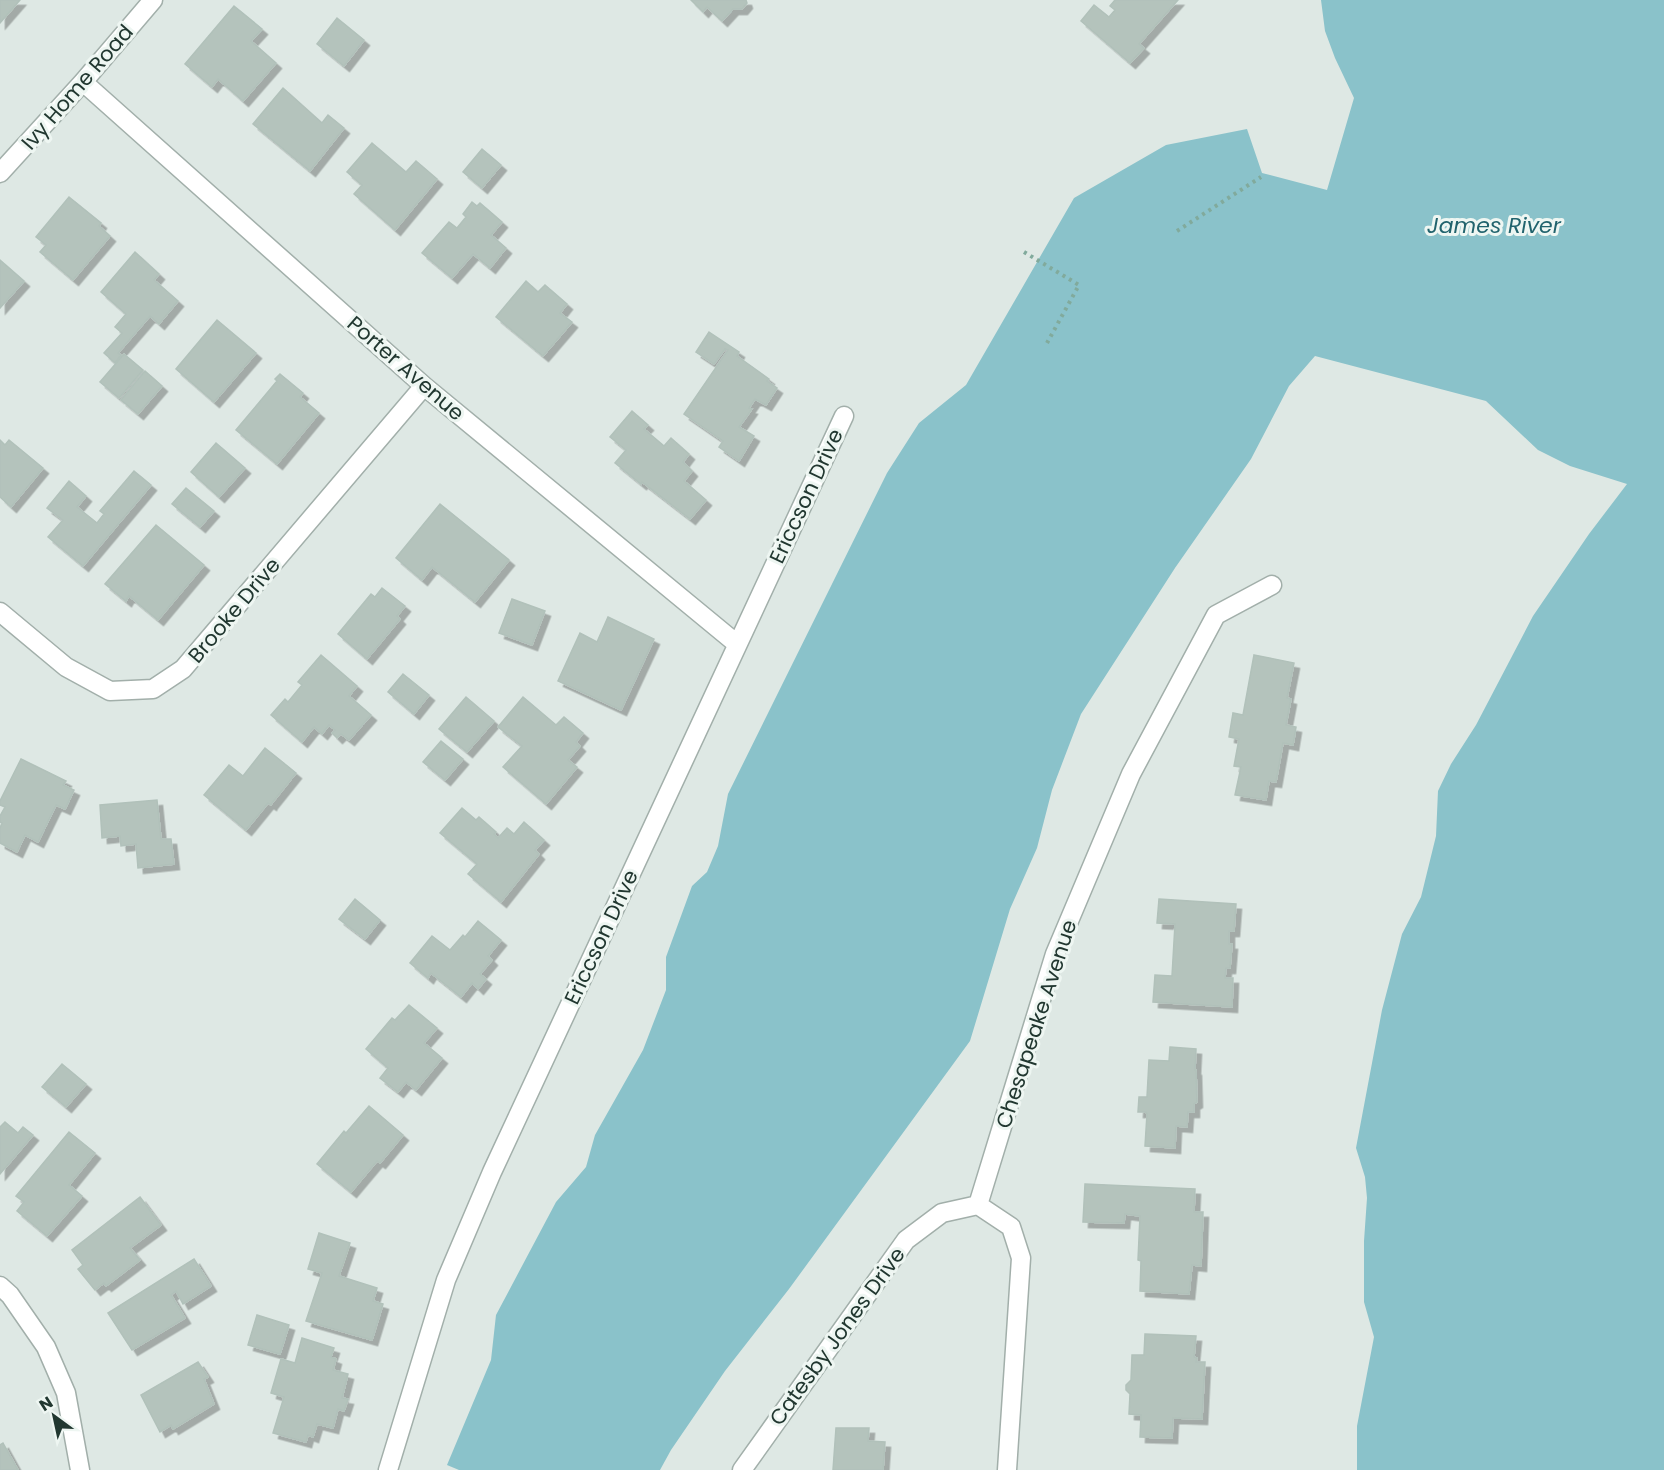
<svg xmlns="http://www.w3.org/2000/svg" width="1664" height="1470" viewBox="0 0 1664 1470" font-family="Poppins,sans-serif">
<style>
.water{fill:#8ac2ca}
.building{fill:#b4c3bc;stroke:#b1c1ba;stroke-width:1.5;filter:url(#shadow)}
.lines{fill:none;stroke-linecap:round;stroke-linejoin:round}
.street-casing{stroke:#a2afaa;stroke-width:21}
.path{stroke:#81aa9c;stroke-width:4;stroke-dasharray:3 4.5;stroke-linecap:butt}
.street{stroke:#fff;stroke-width:18}
.labels{text-anchor:middle;dominant-baseline:central;stroke-width:6;stroke-linejoin:round;paint-order:stroke}
.street-label{font-size:21px;fill:#213730;stroke:#eef6f2}
.water-label{font-size:22px;font-style:italic;fill:#21636d;stroke:#eef6f2}
</style>
<defs>
<filter id="shadow"><feDropShadow dx="5.5" dy="5.5" stdDeviation="0" flood-color="#0004"/></filter>
</defs>
<rect width="100%" height="100%" fill="#dee8e4"/>
<!-- water -->
<path class="water" d="M1321,0H1664V1470H1357V1426L1374,1337L1364,1302V1241L1367,1198L1365,1177L1356,1148L1382,1010L1402,934L1421,897L1436,836L1438,791L1451,764L1476,725L1533,616L1589,534L1627,484L1570,466L1538,450L1486,401L1315,356L1289,386L1251,459L1175,568L1081,714L1052,790L1037,848L1010,909L970,1041L789,1289L725,1371L671,1450L660,1470H459L447,1465L491,1360L496,1315L556,1202L586,1167L595,1135L643,1050L666,990V957L692,886L707,872L718,846L728,794L887,473L919,423L966,385L1074,198L1166,145L1247,129L1262,173L1327,190L1354,98L1335,58L1325,31Z"/>
<!-- building -->
<path class="building" d="M0,0H20L0,23Z
M691,0H746L747,3L742,9H733L722,21L707,7L703,12Z
M1115,0H1178L1139,44L1144,48L1130,63L1081,21L1094,5L1109,17L1115,10L1110,6Z
M234,6L262,29L251,41L276,63L243,101L218,79L212,87L185,64Z
M337,18L364,40L344,66L317,44Z
M283,88L322,123L328,115L344,128L310,171L253,124Z
M372,143L406,172L416,161L437,179L395,230L354,194L362,185L347,172Z
M482,149L501,165L482,188L463,172Z
M69,197L101,223L99,226L110,236L73,280L40,252L46,245L36,237Z
M472,202L477,206L480,203L502,222L491,235L506,248L490,268L473,254L452,278L422,253L449,222L457,228L466,217L463,214Z
M135,252L159,274L154,280L178,301L159,324L150,316L118,353L121,355L115,363L104,353L122,333L115,327L126,314L101,292Z
M0,260L24,281L0,308Z
M526,281L538,292L545,285L567,304L560,313L572,322L543,356L496,317Z
M217,320L256,353L214,402L176,369Z
M709,332L739,352L737,356L769,379L767,381L777,388L766,405L755,399L749,408L752,409L739,427L754,436L739,461L719,447L723,441L684,414L728,350L725,349L714,364L696,352Z
M124,354L143,370L119,398L100,382Z
M145,371L162,386L138,414L121,400Z
M280,374L303,393L300,397L319,413L277,464L236,430L277,381L275,379Z
M632,411L648,425L644,429L664,446L671,438L689,454L683,462L692,471L684,481L706,500L690,519L642,482L641,484L615,463L626,450L610,437Z
M0,440L5,445L9,440L43,468L11,507L0,497Z
M216,443L245,468L219,497L191,472Z
M134,471L151,485L83,566L48,537L63,520L47,508L69,481L86,496L77,507L97,523L104,514L100,511Z
M186,488L214,511L200,527L172,504Z
M440,504L509,560L475,602L432,567L422,580L396,558Z
M156,525L204,565L158,620L129,596L126,601L105,584Z
M382,588L405,606L397,616L400,619L367,659L338,634L371,594L375,597Z
M512,599L545,611L532,645L499,633Z
M608,617L654,639L621,710L558,681L580,633L597,642Z
M321,655L357,686L349,696L371,715L349,740L341,734L337,738L332,733L335,730L329,725L322,734L314,727L302,742L271,715L285,699L288,702L302,685L298,682Z
M1254,655L1294,663L1287,698L1291,699L1286,725L1296,727L1293,745L1283,743L1276,782L1269,781L1266,800L1235,795L1241,767L1234,766L1239,739L1229,737L1233,713L1243,715Z
M403,674L429,695L414,714L388,692Z
M466,697L494,721L467,752L439,729Z
M523,697L556,725L564,717L583,733L576,742L580,746L568,760L577,767L546,804L503,767L522,746L498,727Z
M441,741L463,759L445,780L423,762Z
M265,748L296,773L272,803L271,805L268,803L246,830L204,795L229,765L243,776Z
M21,759L66,781L63,785L74,790L65,809L56,805L38,842L25,835L17,852L0,843V828L2,823L0,822V816L5,807L0,805V801Z
M157,800L161,839H171L174,864L138,868L136,844L121,846L120,836L102,838L100,805Z
M462,808L476,820L479,817L496,832L494,834L498,838L507,828L514,834L524,822L544,840L535,850L539,854L501,902L468,874L477,864L440,833Z
M355,899L380,920L365,939L339,919Z
M1159,899L1236,904L1234,931H1229V944H1232L1230,968H1226L1225,978H1233L1232,1007L1153,1002L1155,975L1172,976L1175,924L1157,923Z
M478,921L501,940L488,956L492,960L480,974L486,979L478,989L472,983L461,997L431,973L428,978L410,963L432,936L450,950L463,935L465,937Z
M409,1005L437,1028L424,1043L442,1058L416,1090L406,1082L398,1092L380,1078L388,1068L366,1049L392,1018L395,1020Z
M1170,1047L1196,1049L1195,1070H1196L1197,1102L1194,1104V1112H1188L1187,1127L1176,1126L1175,1148L1145,1146L1147,1114L1146,1112H1138L1139,1097H1147L1149,1060L1169,1061Z
M62,1064L86,1084L66,1107L42,1087Z
M369,1106L403,1135L380,1163L377,1161L351,1192L317,1164L344,1131L346,1133Z
M5,1122L18,1133L23,1127L33,1135L0,1174V1127Z
M69,1132L95,1153L69,1185L82,1196L47,1236L17,1211L24,1202L16,1196Z
M1085,1184L1195,1189L1194,1212H1203L1201,1266L1192,1265L1189,1294L1140,1291L1141,1261L1138,1260L1140,1216L1125,1214L1124,1223L1083,1222Z
M140,1197L161,1225L130,1248L140,1260L106,1286L104,1283L95,1290L78,1269L83,1265L72,1250Z
M319,1233L350,1243L339,1276L377,1288L373,1301L383,1304L372,1340L306,1321L322,1273L308,1269Z
M194,1259L211,1286L183,1304L176,1291L171,1295L185,1318L132,1350L108,1313Z
M257,1315L289,1325L280,1354L248,1345Z
M1145,1334L1196,1336L1194,1357L1197,1358L1196,1362H1205L1202,1419L1173,1418L1172,1438L1140,1437L1141,1415L1129,1414L1130,1394L1126,1390V1385L1131,1380L1132,1355H1144Z
M302,1338L334,1348L331,1357L336,1359L333,1370L348,1374L342,1398L348,1399L344,1411L338,1409L333,1428L317,1424L313,1437L308,1435L306,1442L273,1433L284,1397L271,1393L281,1359L295,1363Z
M198,1362L208,1377L204,1379L214,1404L173,1429L171,1425L160,1432L141,1395Z
M836,1428H869L868,1441L885,1442L883,1470H833Z
M3,1443L18,1470H0V1445Z"/>
<g class="lines">
<!-- street casing -->
<g class="street-casing">
<path id="street" d="M83,82L424,386L737,644
M0,173L83,82L153,0
M0,612L66,667L110,691L153,689L183,669L424,386
M978,1205L1055,954L1131,774L1216,615L1272,585
M978,1205L1011,1227L1021,1258L1007,1470
M0,1286L10,1295L46,1347L66,1393L80,1470
M388,1470L446,1280L492,1172L844,416
M742,1470L906,1240L942,1213L978,1205"/>
</g>
<!-- path -->
<path class="path" d="M1177,231L1261,177
M1024,252L1079,285L1047,343"/>
<!-- street -->
<use href="#street" class="street"/>
</g>
<g class="labels">
<!-- street labels -->
<g class="street-label">
<text transform="translate(77 87) rotate(-49)">Ivy Home Road</text>
<text transform="translate(406 368) rotate(41)">Porter Avenue</text>
<text transform="translate(806 496) rotate(-65)">Ericcson Drive</text>
<text transform="translate(234 610) rotate(-50)">Brooke Drive</text>
<text transform="translate(601 937) rotate(-65)">Ericcson Drive</text>
<text transform="translate(1036 1024) rotate(-72)">Chesapeake Avenue</text>
<text transform="translate(837 1336) rotate(-54)">Catesby Jones Drive</text>
</g>
<!-- water labels -->
<g class="water-label">
<text x="1494" y="225">James River</text>
</g>
</g>
<!-- north arrow -->
<g transform="translate(54 1416) rotate(327)" stroke="#eef6f2" stroke-width="4.5" paint-order="stroke">
<path d="M0-4.5L10 22L0 15L-10 22Z" fill="#213730"/>
<text y="-9" font-size="16" font-weight="bold" text-anchor="middle" fill="#213730">N</text>
</g>
</svg>
